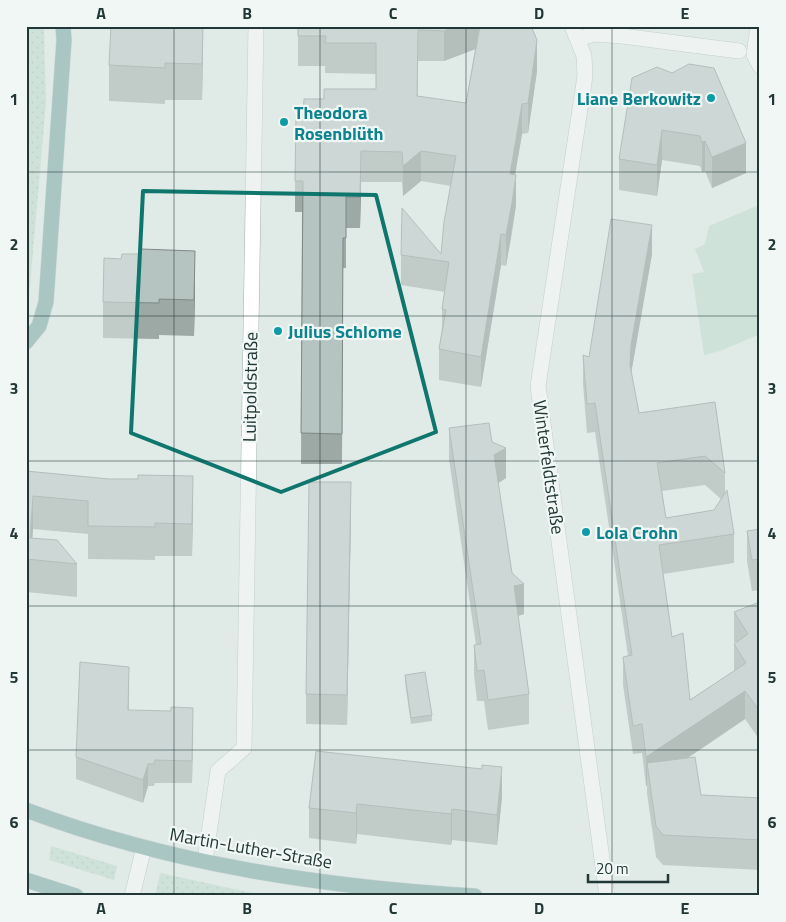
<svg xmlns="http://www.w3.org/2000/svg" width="786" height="922" viewBox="0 0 786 922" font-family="'Titillium Web',sans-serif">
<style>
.grass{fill:url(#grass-dots)}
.green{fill:#bad9c8}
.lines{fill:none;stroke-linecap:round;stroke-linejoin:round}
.minor-casing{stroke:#a3b1ae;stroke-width:16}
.major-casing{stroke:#c1c7c7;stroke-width:16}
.minor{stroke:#fff;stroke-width:15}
.major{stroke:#679c98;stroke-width:15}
.wall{fill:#9ca9a5;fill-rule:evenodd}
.shaded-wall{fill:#7f8986}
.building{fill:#b5c4c0;stroke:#7f8986}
.marked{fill:none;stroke:#0f766e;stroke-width:4;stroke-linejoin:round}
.grid{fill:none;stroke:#223836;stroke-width:1;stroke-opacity:0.55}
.culture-dot{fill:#0f9aa8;stroke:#f0f7f4;stroke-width:2}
.labels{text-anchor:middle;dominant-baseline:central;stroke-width:4.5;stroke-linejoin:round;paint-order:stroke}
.culture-label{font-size:18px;font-weight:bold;fill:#0d838f;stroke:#f0f7f4;text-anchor:start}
.street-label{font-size:18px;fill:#223836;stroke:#f0f7f4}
.neatline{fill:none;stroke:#223836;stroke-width:2}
.grid-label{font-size:16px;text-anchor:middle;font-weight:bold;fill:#223836}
</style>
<defs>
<pattern id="grass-dots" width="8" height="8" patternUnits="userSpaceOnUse" patternTransform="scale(1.25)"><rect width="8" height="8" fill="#bad9c8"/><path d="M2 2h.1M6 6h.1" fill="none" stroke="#a0bbac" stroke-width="1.8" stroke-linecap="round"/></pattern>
</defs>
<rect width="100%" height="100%" fill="#e0eae7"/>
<!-- grass -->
<path class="grass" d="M26,26H44L46,102L29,297L26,304Z
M51,846L117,866L114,880L49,860Z
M160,873L267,896H169L156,893Z"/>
<!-- green -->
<path class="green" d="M759,205L760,334L720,351L704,355L692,274L704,272L695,249L705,244L709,226Z"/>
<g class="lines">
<!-- minor casing -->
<g class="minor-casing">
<path id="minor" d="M572,26L584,56L585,76L538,386L607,896
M758,26L754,55L760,66
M578,39L594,34L622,36L739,51
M205,861L218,771L244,748L256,26
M132,896L144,847"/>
</g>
<!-- major casing -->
<g class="major-casing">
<path id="major" d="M26,342L39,326L46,302L64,40L63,26
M26,810C169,864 323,887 475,896
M26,880L76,896"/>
</g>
<!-- minor -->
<use href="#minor" class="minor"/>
<!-- major -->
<use href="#major" class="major"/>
</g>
<!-- wall -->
<path class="wall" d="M298,26H531L537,71L528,133L522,134L515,175L516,205L512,233L506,266L501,265L481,387L439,380V349L442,327V309L445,292L401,285V255L441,254L451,186L421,181L403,196L402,182H361L360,228H346V268H343L342,464H301L302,212H295V181L303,114L324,99L376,89V74L325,73V66H298ZM475,49L466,103L417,96L418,61H444Z
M203,52L202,100H165V104L109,101V65Z
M632,78L746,173L712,188L705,171L702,172L700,166L662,160L657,196L619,190V159Z
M652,254L631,373L639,413L715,402L725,473V494L734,534V563L663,574L672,637L690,700L734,671V644L735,643L734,641V612L760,606L759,739L745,719L688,758L701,795L760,798V870L663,865L656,857L647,793V785L646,786L642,753L633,754L623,685V657L628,656L595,432L587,433L583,384V355L589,357ZM705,485L721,499L714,510L666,518L662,491Z
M195,287L194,336L159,335V339L103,338V302Z
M449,428L492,442L506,478L498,483L512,573L524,614L518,616L529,694V724L488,730L484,701H477L474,675V645H476L449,459Z
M26,471L193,509L192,556H155V560L88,559V534L33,529L32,538L77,564V597L26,592Z
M351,513L347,725L306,724V694Z
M760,529V590L752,591L747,561V531Z
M129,667V710L193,730L192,783H155L154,786H148L143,803L76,779V757Z
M405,675L432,715V721L411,724L405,682Z
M316,751L502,797L497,845L452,840L451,845L357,834L356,844L309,838V808Z"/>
<!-- shaded-wall -->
<path class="shaded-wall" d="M203,26V52L202,100V64Z
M456,26H481V47L444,61V31Z
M418,30V61L417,126V96Z
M537,40V71L528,133V103Z
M522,104V134L510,204V174Z
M662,130V160L657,196V165Z
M705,141V171L702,172V142Z
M746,143V173L712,188V157Z
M361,151V182L360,228V197Z
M421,151V181L403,196V166Z
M516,175V205L506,266V235Z
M652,225V254L631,374L630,365L631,345Z
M501,234V265L481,387V357Z
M195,251V287L194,336V300Z
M506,448V478L494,486V455Z
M193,476V509L192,556V524Z
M351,482V513L347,725V695Z
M33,496V529L31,559L30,538Z
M524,584V614L514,617V586Z
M745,691V719L650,783L647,763V785L646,786V757Z
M193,708V730L192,783V761Z
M759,710H760V739H759Z
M148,764V786L143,803V780Z
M502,767V797L497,845V815Z
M357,804V834L356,844V813Z
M452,809V840L451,845V814Z"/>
<!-- building -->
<path class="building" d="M111,26H203L202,64L165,63V68L109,65Z
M298,26H456L444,31L418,30L417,96L466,103L480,26H531L537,40L528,103L522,104L510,174L516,175L512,203L506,235L501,234L481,357L439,349L446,310L442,309L449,262L401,255L402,208L441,254L444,222L456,156L421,151L403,166L402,152L361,151L360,197H346V238H343L342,434L301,433L303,181H295L296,114H303L304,99H324V89H376V43H325L326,36H298Z
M689,64L714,68L746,143L712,157L705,141L702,142L700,136L662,130L657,165L619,159L632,78L657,67L672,73Z
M611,219L652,225L631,345L630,365L639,413L715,402L725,473L705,456L657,463L666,518L714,510L727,490L734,534L659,545L672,637L683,633L690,700L746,663L734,644L748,634L734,612L757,603L760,606V710H759L745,691L646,757L642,724L633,726L623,657L632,655L595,403L587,404L583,355L589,357Z
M141,249L195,251L194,300L159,299V303L103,302L104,258L121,259L122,254H141Z
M489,423L492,442L506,448L494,455L512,573L524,584L514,586L529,694L488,700L484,670L477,671L474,645L481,644L449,428Z
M26,471L109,479H138V475L193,476L192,524L155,523V527L88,526V501L33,496L30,538L57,540L77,564L26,559Z
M309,482H351L347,695L306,694Z
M760,529V559L752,560L747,531Z
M80,662L129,667L128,710L171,711V707L193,708L192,761L155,760L154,764H148L143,780L76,757Z
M425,672L432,715L411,718L405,675Z
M316,751L482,769V765L502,767L497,815L452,809L451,814L357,804L356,813L309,808Z
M695,757L701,795L760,798V840L663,835L656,826L647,763Z"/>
<!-- marked area -->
<path d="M0 0H786V922H0ZM143,191L376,195L436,432L281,492L131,433Z" fill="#e0eae7" fill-opacity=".55" fill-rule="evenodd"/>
<path class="marked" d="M143,191L376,195L436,432L281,492L131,433Z"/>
<!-- grid -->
<path class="grid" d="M174,26V896M320,26V896M466,26V896M612,26V896M26,172H760M26,316H760M26,461H760M26,606H760M26,750H760"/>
<!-- markers -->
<g class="culture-dot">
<circle cx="711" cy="98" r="5"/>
<circle cx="284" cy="122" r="5"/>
<circle cx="278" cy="331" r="5"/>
<circle cx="586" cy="532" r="5"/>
</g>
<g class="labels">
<!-- culture labels -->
<g class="culture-label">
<text x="701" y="98" text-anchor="end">Liane Berkowitz</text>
<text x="294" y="112">Theodora<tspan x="294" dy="21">Rosenblüth</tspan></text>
<text x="288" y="331">Julius Schlome</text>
<text x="596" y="532">Lola Crohn</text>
</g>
<!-- street labels -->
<g class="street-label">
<text transform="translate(250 387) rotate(-89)">Luitpoldstraße</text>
<text transform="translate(549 467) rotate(82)">Winterfeldtstraße</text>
<text transform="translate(251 848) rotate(10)">Martin-Luther-Straße</text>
</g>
</g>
<!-- border -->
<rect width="786" height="922" fill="none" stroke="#f0f7f4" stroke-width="55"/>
<!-- scale -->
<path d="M588 874v8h80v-8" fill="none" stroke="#223836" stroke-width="2.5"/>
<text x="596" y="874" font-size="15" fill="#223836" stroke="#f0f7f4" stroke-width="4" paint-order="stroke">20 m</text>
<rect x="28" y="28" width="730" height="866" class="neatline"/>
<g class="grid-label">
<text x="101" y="19">A</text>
<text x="247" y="19">B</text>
<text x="393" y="19">C</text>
<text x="539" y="19">D</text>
<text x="685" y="19">E</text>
<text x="14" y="105">1</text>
<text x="772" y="105">1</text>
<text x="14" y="250">2</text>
<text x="772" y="250">2</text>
<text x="14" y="394">3</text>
<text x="772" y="394">3</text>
<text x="14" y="539">4</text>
<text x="772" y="539">4</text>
<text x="14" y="683">5</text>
<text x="772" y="683">5</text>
<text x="14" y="828">6</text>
<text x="772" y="828">6</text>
<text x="101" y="914">A</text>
<text x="247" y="914">B</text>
<text x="393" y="914">C</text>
<text x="539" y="914">D</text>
<text x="685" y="914">E</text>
</g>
</svg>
